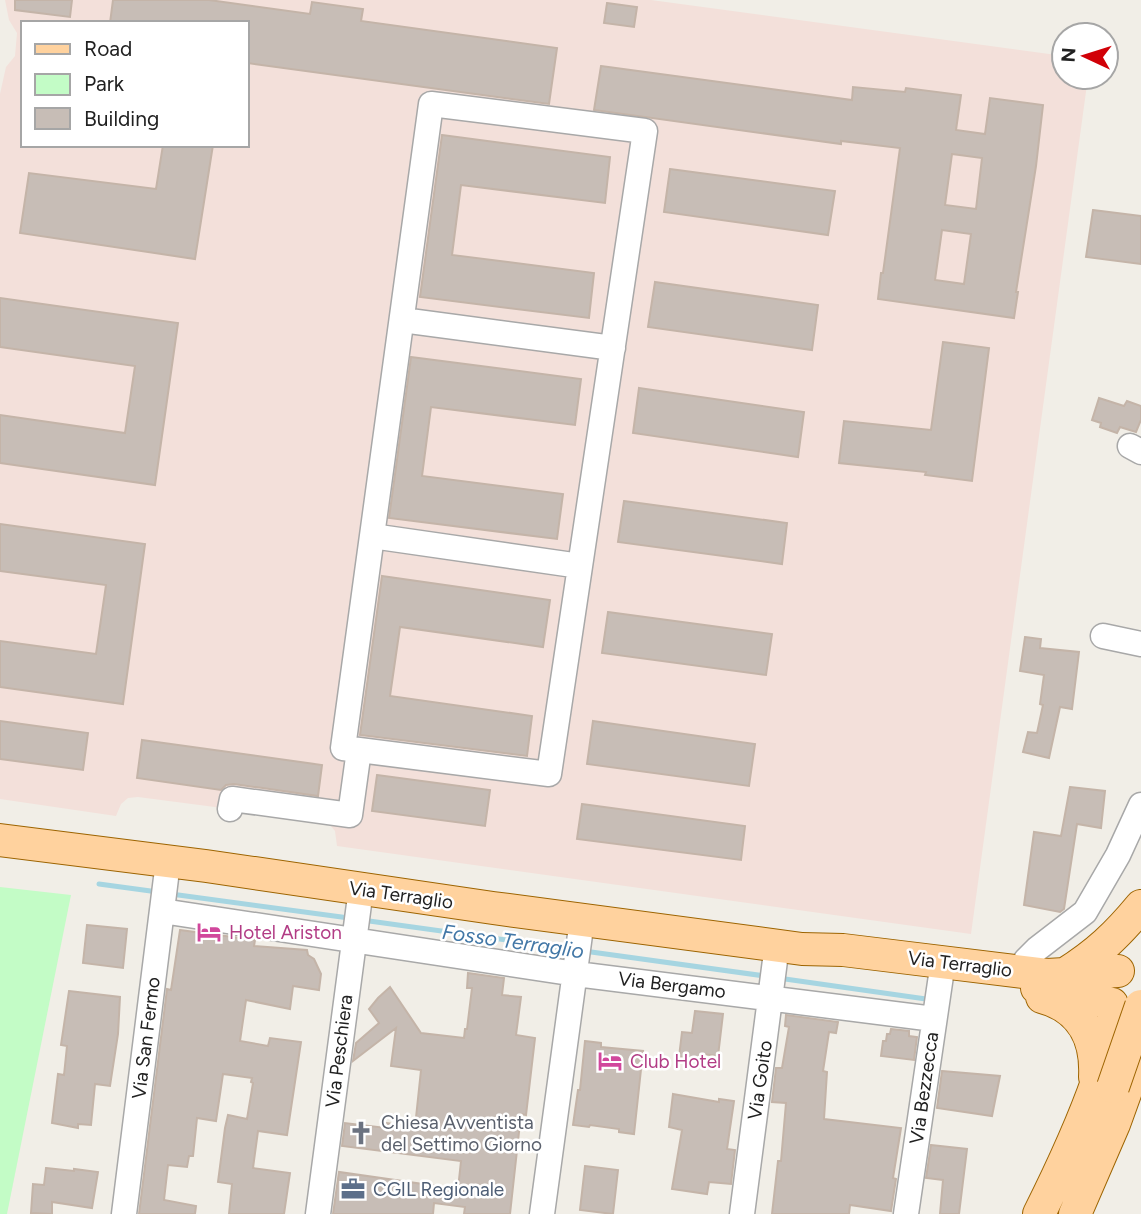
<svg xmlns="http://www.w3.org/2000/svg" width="1141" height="1214" viewBox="0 0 1141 1214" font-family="Figtree,sans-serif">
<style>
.military{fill:#f3e0da;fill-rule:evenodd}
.park{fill:#c3fcc6}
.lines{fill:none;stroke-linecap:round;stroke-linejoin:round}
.stream{stroke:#a6d5e1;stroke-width:5}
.building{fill:#c7bdb6;stroke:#c4b4a8;stroke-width:2;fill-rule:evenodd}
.minor-casing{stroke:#a8a8a8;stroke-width:27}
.major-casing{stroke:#9d6400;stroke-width:34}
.minor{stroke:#fff;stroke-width:24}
.major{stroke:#ffd29e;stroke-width:32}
.major-bridge-casing{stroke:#9d6400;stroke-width:34;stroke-linecap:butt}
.major-bridge{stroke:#ffd29e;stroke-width:32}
.labels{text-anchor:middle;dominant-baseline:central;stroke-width:5;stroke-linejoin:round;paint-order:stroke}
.street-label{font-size:19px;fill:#212121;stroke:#fff}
.hotel-label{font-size:19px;fill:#b23c85;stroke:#fff;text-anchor:start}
.worship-label{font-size:19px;fill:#5b616d;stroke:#fff;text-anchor:start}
.service-label{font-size:19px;fill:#4e5e75;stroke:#fff;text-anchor:start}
.water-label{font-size:21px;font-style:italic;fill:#4277a6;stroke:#fff}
</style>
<rect width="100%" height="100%" fill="#f1eee7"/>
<!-- military -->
<path class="military" d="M5,0H651L1064,56V77H1088L971,934L337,846L335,831L330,825L230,809L138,797L128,798L121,804L116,816L0,799V94L6,67L15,56L17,33L9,20ZM23,23H247V145H23Z"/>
<!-- park -->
<path class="park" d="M0,887L71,895L7,1214H0Z"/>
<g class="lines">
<!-- stream -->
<path class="stream" d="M99,884L158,892
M171,894L349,918
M362,920L571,949
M584,951L765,976
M778,978L926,999"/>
</g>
<!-- building -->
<path class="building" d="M15,0H72L70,17L15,10Z
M113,0H209L310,14L312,2L363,9L361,21L557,48L549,104L247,63V23H110Z
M607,3L637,7L634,27L604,23Z
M601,66L852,100L853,87L905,92L906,88L961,95L956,130L985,134L990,98L1043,105L1036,166L1016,292H1018L1014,318L878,299L881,273H883L900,148L841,141V144L594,110ZM952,154L982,158L976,209L945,205ZM942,230L971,234L964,284L935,280Z
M442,135L610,157L605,203L461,185L452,255L594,273L589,318L420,297Z
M163,145H213L195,259L20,233L29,173L156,189Z
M670,169L835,191L828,235L664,212Z
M1093,210L1141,216V264L1086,257Z
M655,282L818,305L812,350L648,327Z
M0,298L178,323L155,485L0,463V415L125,433L135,366L0,347Z
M943,342L989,348L972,481L925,475L926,472L839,463L844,421L931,430Z
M411,357L581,379L575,425L431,407L422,476L563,494L557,539L389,518Z
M639,388L804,412L798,457L633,433Z
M1099,398L1124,406L1127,401L1141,406V420L1136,432L1120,427L1117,433L1100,427L1101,423L1092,420Z
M624,501L787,523L782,564L618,542Z
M0,524L145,544L123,704L0,687V641L96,654L106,585L0,571Z
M382,576L550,600L543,647L400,627L390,696L532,716L527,756L360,735Z
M608,612L772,634L766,675L602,653Z
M1025,637L1041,639L1040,648L1079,652L1072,709L1060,707L1049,758L1023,752L1028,732L1037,733L1043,705L1040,704L1044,675L1020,671Z
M0,721L88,733L83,770L0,759Z
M593,721L755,744L749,786L587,764Z
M142,740L322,765L318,796L234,784L226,785L221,790L137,778Z
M377,775L490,790L485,826L372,811Z
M1070,787L1105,791L1101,828L1077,824L1064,909L1060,912L1024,905L1034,832L1061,836Z
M582,804L745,826L741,860L577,839Z
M87,925L127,929L123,968L83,963Z
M180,930L255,940L254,946L307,950L308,955L314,959L321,974L319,990L293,986L290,1009L246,1000L240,1041L268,1046L270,1038L301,1042L287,1135L258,1131L253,1168L290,1173L284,1214H229L232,1184L218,1182L225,1128L228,1115L247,1119L253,1083L251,1082L252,1078L223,1074L216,1121L197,1118L193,1156H189L187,1167L168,1165L164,1200L196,1206L195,1214H139L167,989L171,990Z
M468,973L504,978L502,995L521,997L516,1035L535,1038L526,1115L521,1114L510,1214H464L465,1207L434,1203L433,1214H333L339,1172L458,1189L461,1161L342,1146L345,1123L386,1128L387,1123L415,1127L421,1070L391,1066L396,1028L353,1061L356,1043L379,1023L369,1009L378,998L390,987L421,1033L464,1038L465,1029H467L472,988H467Z
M69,991L120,997L118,1034L110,1086L95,1084L91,1125L78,1124V1128L52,1123L58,1074L64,1075L67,1046L61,1045Z
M695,1011L723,1014L718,1056L703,1054L702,1059L679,1057L682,1032L692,1033Z
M786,1015L838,1022L836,1033L829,1032L823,1071L827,1072L824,1119L901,1128L893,1178L896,1179L891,1211L850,1205L849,1214H772L778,1161H781L786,1103L772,1102L776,1068H782L789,1027L785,1026Z
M891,1029L909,1031V1036L917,1037L914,1060L881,1056L883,1041H886L887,1034H890Z
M585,1041L601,1043V1047L643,1051L634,1134L619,1132V1129L590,1125L589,1127L573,1125L578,1090H580Z
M942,1071L1000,1076L992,1116L937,1108Z
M673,1094L719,1102V1099L734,1101L727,1149L735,1150L731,1184L709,1182L707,1194L672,1189L682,1130L669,1127Z
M931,1145L967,1149L959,1214H940L943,1180L926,1178Z
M585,1166L618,1170L613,1214L580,1210Z
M46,1168L74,1171V1169L98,1172L92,1208L52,1202V1214L31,1213L33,1184L44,1185Z"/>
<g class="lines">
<!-- minor casing -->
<g class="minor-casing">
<path id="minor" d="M402,320L613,348
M1130,446L1141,452
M372,536L580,566
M1103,636L1141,644
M230,809L232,799L350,815L359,750L549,774L645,131L431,104L343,748L359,750
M162,911L576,974L934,1019
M1020,972L1026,960L1037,949L1085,912L1118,855L1141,805
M124,1214L168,862
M318,1214L361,889
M542,1214L582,920
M742,1214L777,945
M906,1214L943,962"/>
</g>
<!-- major casing -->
<g class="major-casing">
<path id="major" d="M0,840L206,866L493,908L802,949L843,950L1047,975L1118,971
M1065,974C1097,954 1117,935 1141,906
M1037,988L1060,991L1112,1004
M1042,997C1082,1008 1097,1038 1095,1077
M1039,1214C1061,1170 1082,1125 1098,1079C1105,1056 1113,1034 1114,1010
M1075,1214L1114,1124L1137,1060"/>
</g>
<!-- minor -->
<use href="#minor" class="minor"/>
<!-- major -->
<use href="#major" class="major"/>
<!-- major-bridge casing -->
<g class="major-bridge-casing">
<path id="major-bridge" d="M1113,1087L1141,1006"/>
</g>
<!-- major-bridge -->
<use href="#major-bridge" class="major-bridge"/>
</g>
<!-- icons -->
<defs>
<g id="hotel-bare" transform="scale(1.89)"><path d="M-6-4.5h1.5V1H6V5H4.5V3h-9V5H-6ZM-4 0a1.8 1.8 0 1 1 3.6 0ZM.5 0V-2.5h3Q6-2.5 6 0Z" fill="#d1479c" stroke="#fff" stroke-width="2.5" paint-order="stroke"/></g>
<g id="church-bare" transform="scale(1.89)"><path d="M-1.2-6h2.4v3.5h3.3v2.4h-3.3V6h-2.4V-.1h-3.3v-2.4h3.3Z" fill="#6b7280" stroke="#fff" stroke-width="2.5" paint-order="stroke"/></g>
<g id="office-bare" transform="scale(1.89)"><path d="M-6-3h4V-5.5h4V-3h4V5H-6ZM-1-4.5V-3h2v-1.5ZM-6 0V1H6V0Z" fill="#5c6f8a" stroke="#fff" stroke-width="2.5" paint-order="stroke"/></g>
</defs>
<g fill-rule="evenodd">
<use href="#hotel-bare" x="209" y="932"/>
<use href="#hotel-bare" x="610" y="1061"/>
<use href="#church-bare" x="361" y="1133"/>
<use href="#office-bare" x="353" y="1189"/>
</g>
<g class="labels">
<!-- street labels -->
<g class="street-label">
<text transform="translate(401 895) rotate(8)">Via Terraglio</text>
<text transform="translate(960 964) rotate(7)">Via Terraglio</text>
<text transform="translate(672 985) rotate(7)">Via Bergamo</text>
<text transform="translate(146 1038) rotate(-83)">Via San Fermo</text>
<text transform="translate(339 1051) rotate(-83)">Via Peschiera</text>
<text transform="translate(760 1080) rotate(-82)">Via Goito</text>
<text transform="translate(924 1088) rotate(-82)">Via Bezzecca</text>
</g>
<!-- hotel labels -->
<g class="hotel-label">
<text x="229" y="932">Hotel Ariston</text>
<text x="630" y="1061">Club Hotel</text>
</g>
<!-- worship labels -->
<g class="worship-label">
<text x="381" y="1122">Chiesa Avventista<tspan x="381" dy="22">del Settimo Giorno</tspan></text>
</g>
<!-- service labels -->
<g class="service-label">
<text x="373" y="1189">CGIL Regionale</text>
</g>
<!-- water labels -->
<g class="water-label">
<text transform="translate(513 941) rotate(8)">Fosso Terraglio</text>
</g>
</g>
<!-- legend -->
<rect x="21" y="21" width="228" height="126" fill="#ffffff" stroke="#a6a6a6" stroke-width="2"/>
<rect x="35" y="44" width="35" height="10" fill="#ffd29e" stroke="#a6a6a6" stroke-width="2"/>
<text x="84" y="56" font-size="21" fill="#212121">Road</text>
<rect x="35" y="74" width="35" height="21" fill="#c3fcc6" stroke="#a6a6a6" stroke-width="2"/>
<text x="84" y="91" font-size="21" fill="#212121">Park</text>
<rect x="35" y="108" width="35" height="21" fill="#c7bdb6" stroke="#a6a6a6" stroke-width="2"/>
<text x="84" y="126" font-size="21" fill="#212121">Building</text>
<!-- north arrow -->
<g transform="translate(1085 56) rotate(274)"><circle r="33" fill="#ffffff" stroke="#a6a6a6" stroke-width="2"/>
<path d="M0-5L12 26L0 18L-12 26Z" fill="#d10007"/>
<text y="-10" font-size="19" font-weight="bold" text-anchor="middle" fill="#212121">N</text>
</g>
</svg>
